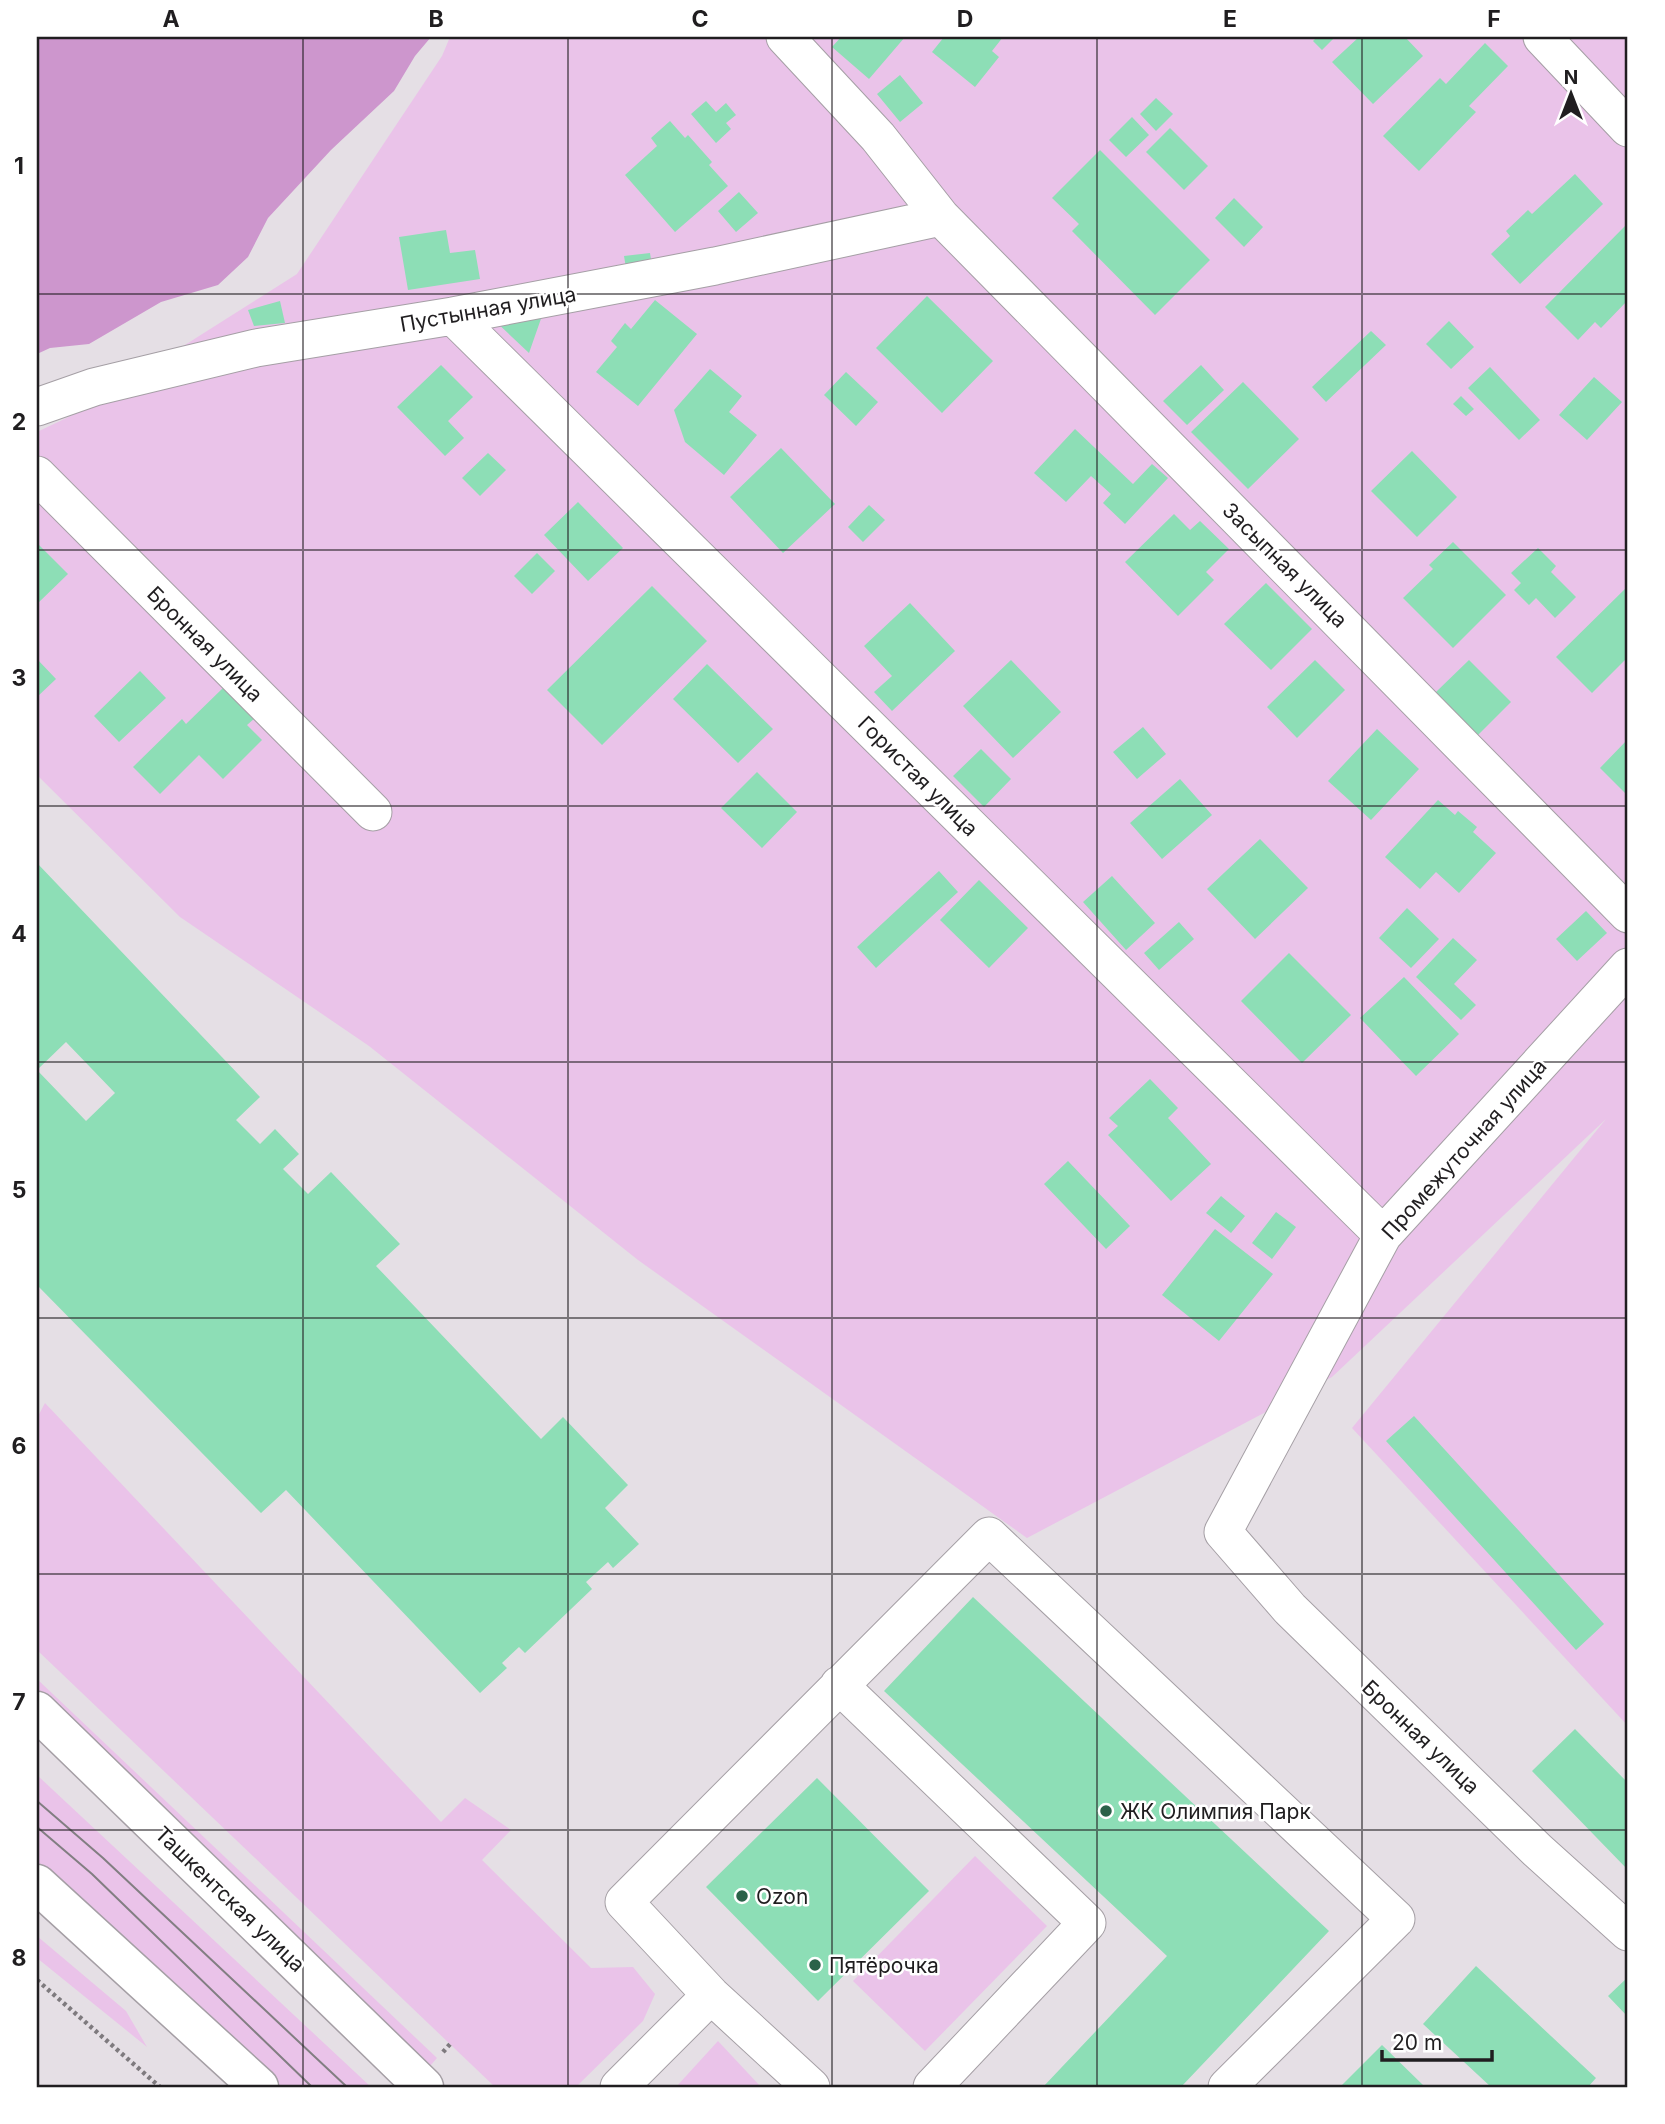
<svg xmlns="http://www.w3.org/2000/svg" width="1665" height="2124" viewBox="0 0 1665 2124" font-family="Inter,sans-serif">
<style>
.green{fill:#eac3e9}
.water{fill:#cd96cd}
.building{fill:#8ddeb6;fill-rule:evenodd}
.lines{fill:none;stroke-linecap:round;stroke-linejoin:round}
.minor-casing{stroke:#a59fa5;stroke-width:39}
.major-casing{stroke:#a59fa5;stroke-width:41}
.path{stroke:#7e7a7e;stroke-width:4.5;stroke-dasharray:3.5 3.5;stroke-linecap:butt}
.minor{stroke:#fff;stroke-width:37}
.major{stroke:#fff;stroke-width:38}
.tram{stroke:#827e82;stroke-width:2}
.grid{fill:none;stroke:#201e20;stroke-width:2;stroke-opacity:0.55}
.poi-dot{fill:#2b6249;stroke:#fff;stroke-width:2.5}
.labels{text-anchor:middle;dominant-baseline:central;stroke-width:5;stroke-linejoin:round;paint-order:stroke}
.street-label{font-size:21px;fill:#201e20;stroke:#fff}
.poi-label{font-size:21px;fill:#201e20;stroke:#fff;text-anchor:start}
.neatline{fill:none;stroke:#201e20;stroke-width:2.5}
.grid-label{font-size:23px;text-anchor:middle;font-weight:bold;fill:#201e20}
</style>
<rect width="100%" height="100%" fill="#e5dfe5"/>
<!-- green -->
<path class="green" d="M450,37H1628V1726L1352,1428L1606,1119L1332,1377L1027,1538L638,1260L369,1046L180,917L37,775V432L79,412L297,274L442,56Z
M45,1403L441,1822L465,1798L511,1830L482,1860L591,1968L633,1967L655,1994L643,2021L576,2087H495L37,1650V1418Z
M37,1679L437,2058L424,2073L37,1704Z
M37,1775L371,2087H262L37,1871Z
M975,1856L1047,1926L925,2051L853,1981Z
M37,1936L126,2011L147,2047L37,1958Z
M718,2041L761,2087H676Z"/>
<!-- water -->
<path class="water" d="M37,37H431L415,56L394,91L331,150L268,218L248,257L218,285L161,302L89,344L50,348L37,354Z"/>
<!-- building -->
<path class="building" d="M841,37H905L869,79L832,47Z
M944,37H1003L992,51L999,57L975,87L932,52Z
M1317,37H1335L1322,50L1313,41Z
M1359,37H1405L1423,56L1373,104L1332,62Z
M1485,43L1508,66L1469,106L1476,112L1419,171L1383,136L1440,78L1446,84Z
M900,75L923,103L900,122L877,94Z
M1156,98L1173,114L1156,131L1140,114Z
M706,101L716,112L726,103L736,115L726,123L731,129L716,143L691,114Z
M1132,117L1149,135L1126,157L1109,140Z
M670,121L685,138L688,135L712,162L709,165L728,186L675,232L625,175L657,146L651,138Z
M1170,128L1208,166L1184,190L1146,152Z
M1100,150L1210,260L1155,315L1072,231L1079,224L1052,198Z
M1575,174L1603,204L1520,284L1491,254L1510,236L1506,231L1528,210L1532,214Z
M739,192L758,213L736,232L718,211Z
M1234,198L1263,227L1244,247L1215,218Z
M1626,225L1628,300L1601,328L1595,322L1578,340L1545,307Z
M446,230L450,253L475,250L480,279L408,290L399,237Z
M650,253L652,265L626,268L624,256Z
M927,296L993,361L942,413L876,348Z
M655,300L697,334L638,406L596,372L617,347L611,341L625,323L631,329Z
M280,301L285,323L254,326L248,310Z
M543,313L529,353L492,318Z
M1449,321L1474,347L1451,369L1426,344Z
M1371,331L1386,345L1326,402L1312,387Z
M441,365L473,397L448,421L464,438L445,456L397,407Z
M1201,365L1224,390L1187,425L1163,401Z
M1490,367L1540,420L1519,440L1468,388Z
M710,369L742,396L729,412L757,435L724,475L685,442L674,410Z
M846,372L878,402L856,426L824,395Z
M1594,377L1622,402L1587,440L1559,415Z
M1243,382L1299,439L1248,489L1191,432Z
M1461,396L1474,409L1466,416L1453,404Z
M1075,429L1133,484L1152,464L1168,478L1125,524L1103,503L1111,494L1091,476L1066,502L1034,473Z
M781,448L835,504L783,553L730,497Z
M1412,451L1457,497L1417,537L1371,491Z
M488,453L506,470L480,496L462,478Z
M578,502L623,548L588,581L544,535Z
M869,505L885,520L863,542L848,527Z
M1174,514L1190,530L1200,521L1229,549L1206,572L1214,580L1178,616L1125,562Z
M1453,542L1506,595L1453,648L1403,598L1433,569L1429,565Z
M37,543L68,574L37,604Z
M1538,548L1556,566L1551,572L1576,597L1555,618L1536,598L1529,605L1514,590L1521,583L1511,573Z
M537,553L555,571L532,594L514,576Z
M1266,583L1312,629L1271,670L1224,624Z
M652,586L707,641L602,745L547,690Z
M1628,586V657L1592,693L1556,657Z
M910,603L955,651L892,711L874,692L892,676L864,646Z
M37,659L56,679L37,697Z
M1011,660L1061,712L1013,758L963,706Z
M1315,660L1345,690L1297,738L1267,707Z
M1469,660L1511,702L1478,735L1436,692Z
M707,664L773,729L738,763L673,699Z
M140,671L166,698L119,742L94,716Z
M224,687L255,718L247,725L262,740L223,779L199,755L160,794L133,767L182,719L186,724Z
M1143,727L1166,754L1137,779L1113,752Z
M1377,729L1419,769L1371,820L1328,781Z
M1628,739V796L1600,768Z
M981,749L1011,779L984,807L953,776Z
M757,772L797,812L762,848L721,808Z
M1180,779L1212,815L1162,859L1130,823Z
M1438,800L1455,815L1458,811L1477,827L1473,832L1496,853L1459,893L1436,872L1420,889L1385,857Z
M1260,839L1308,888L1255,939L1207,889Z
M37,863L260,1097L236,1120L260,1144L275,1129L299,1154L283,1169L308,1194L331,1172L400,1244L376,1266L541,1439L563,1417L628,1485L605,1508L639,1544L613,1568L608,1562L586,1582L592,1589L525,1653L519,1647L502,1663L507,1668L480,1693L286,1490L261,1513L37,1285ZM66,1042L115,1093L86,1121L37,1070Z
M939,871L958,892L876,968L857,947Z
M1112,876L1155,923L1126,950L1083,902Z
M979,880L1028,928L989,968L940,920Z
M1407,908L1439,939L1411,968L1379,938Z
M1586,911L1607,933L1577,961L1556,939Z
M1179,922L1194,939L1159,970L1144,953Z
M1453,938L1477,960L1454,984L1476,1005L1461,1020L1416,977Z
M1289,953L1351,1015L1302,1063L1241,1001Z
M1404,977L1459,1034L1416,1076L1360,1018Z
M1150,1079L1178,1108L1168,1118L1211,1164L1171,1201L1108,1135L1118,1126L1109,1118Z
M1068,1161L1130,1226L1106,1249L1044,1184Z
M1221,1196L1245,1216L1231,1233L1206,1213Z
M1276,1212L1296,1227L1272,1259L1252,1243Z
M1215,1229L1273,1274L1219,1341L1162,1295Z
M1414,1416L1604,1624L1576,1650L1386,1441Z
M973,1597L1329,1931L1181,2087H1043L1167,1956L884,1691Z
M1575,1729L1628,1783V1870L1532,1771Z
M817,1778L929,1891L818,2001L706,1887Z
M1476,1966L1596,2078L1588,2087H1491L1423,2024Z
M1628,1977V2017L1608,1996Z
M1382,2045L1423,2085L1426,2087H1340Z"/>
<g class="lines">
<!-- minor casing -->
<g class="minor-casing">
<path id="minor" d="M785,37L878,137L941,217L1628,914
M1542,37L1628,128
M453,316L1383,1235
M37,407L94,387L256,348L453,316L715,266L941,217
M37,475L373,812
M1628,967L1383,1235L1223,1532L1290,1609L1537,1850L1628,1932
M839,1685L1087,1923L932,2087
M619,2087L711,1995
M811,2087L711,1995L624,1902L989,1536L1396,1919L1227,2087"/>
</g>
<!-- major casing -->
<g class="major-casing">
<path id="major" d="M37,1711L424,2087
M37,1884L259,2087"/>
</g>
<!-- path -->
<path class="path" d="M37,1980L160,2087
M443,2052L451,2043"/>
<!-- minor -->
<use href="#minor" class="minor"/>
<!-- major -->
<use href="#major" class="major"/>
<!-- tram -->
<path class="tram" d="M37,1801L103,1858L347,2087
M37,1827L92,1874L312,2087"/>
</g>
<!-- grid -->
<path class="grid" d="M303,37V2087M568,37V2087M832,37V2087M1097,37V2087M1362,37V2087M37,294H1628M37,550H1628M37,806H1628M37,1062H1628M37,1318H1628M37,1574H1628M37,1830H1628"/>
<!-- markers -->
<g class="poi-dot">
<circle cx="1106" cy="1811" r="7"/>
<circle cx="742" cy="1896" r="7"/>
<circle cx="815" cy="1965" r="7"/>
</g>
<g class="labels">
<!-- street labels -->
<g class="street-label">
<text transform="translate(488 309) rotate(-10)">Пустынная улица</text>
<text transform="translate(1285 565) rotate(45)">Засыпная улица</text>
<text transform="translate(205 644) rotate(45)">Бронная улица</text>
<text transform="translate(918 776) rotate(45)">Гористая улица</text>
<text transform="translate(1464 1149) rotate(-48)">Промежуточная улица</text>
<text transform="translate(1421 1737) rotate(44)">Бронная улица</text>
<text transform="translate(230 1899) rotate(44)">Ташкентская улица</text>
</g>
<!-- poi labels -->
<g class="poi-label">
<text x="1120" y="1811">ЖК Олимпия Парк</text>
<text x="756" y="1896">Ozon</text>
<text x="829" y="1965">Пятёрочка</text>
</g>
</g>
<!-- border -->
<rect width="1665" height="2124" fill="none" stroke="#ffffff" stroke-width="77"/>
<!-- north arrow -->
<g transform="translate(1571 94)" stroke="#ffffff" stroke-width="5" paint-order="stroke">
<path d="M0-5L12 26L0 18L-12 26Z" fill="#201e20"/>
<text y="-10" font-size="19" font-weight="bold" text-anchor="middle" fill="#201e20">N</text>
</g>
<!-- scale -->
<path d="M1382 2050v10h110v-10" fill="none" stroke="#201e20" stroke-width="3.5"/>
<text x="1392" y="2050" font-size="21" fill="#201e20" stroke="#ffffff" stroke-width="5" paint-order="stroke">20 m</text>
<rect x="38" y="38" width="1588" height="2048" class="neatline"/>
<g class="grid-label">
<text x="171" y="27">A</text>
<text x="436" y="27">B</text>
<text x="700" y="27">C</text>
<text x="965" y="27">D</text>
<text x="1230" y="27">E</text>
<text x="1494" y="27">F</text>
<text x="19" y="174">1</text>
<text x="19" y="430">2</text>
<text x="19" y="686">3</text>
<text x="19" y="942">4</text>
<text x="19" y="1198">5</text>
<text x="19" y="1454">6</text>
<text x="19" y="1710">7</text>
<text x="19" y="1966">8</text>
</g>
</svg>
